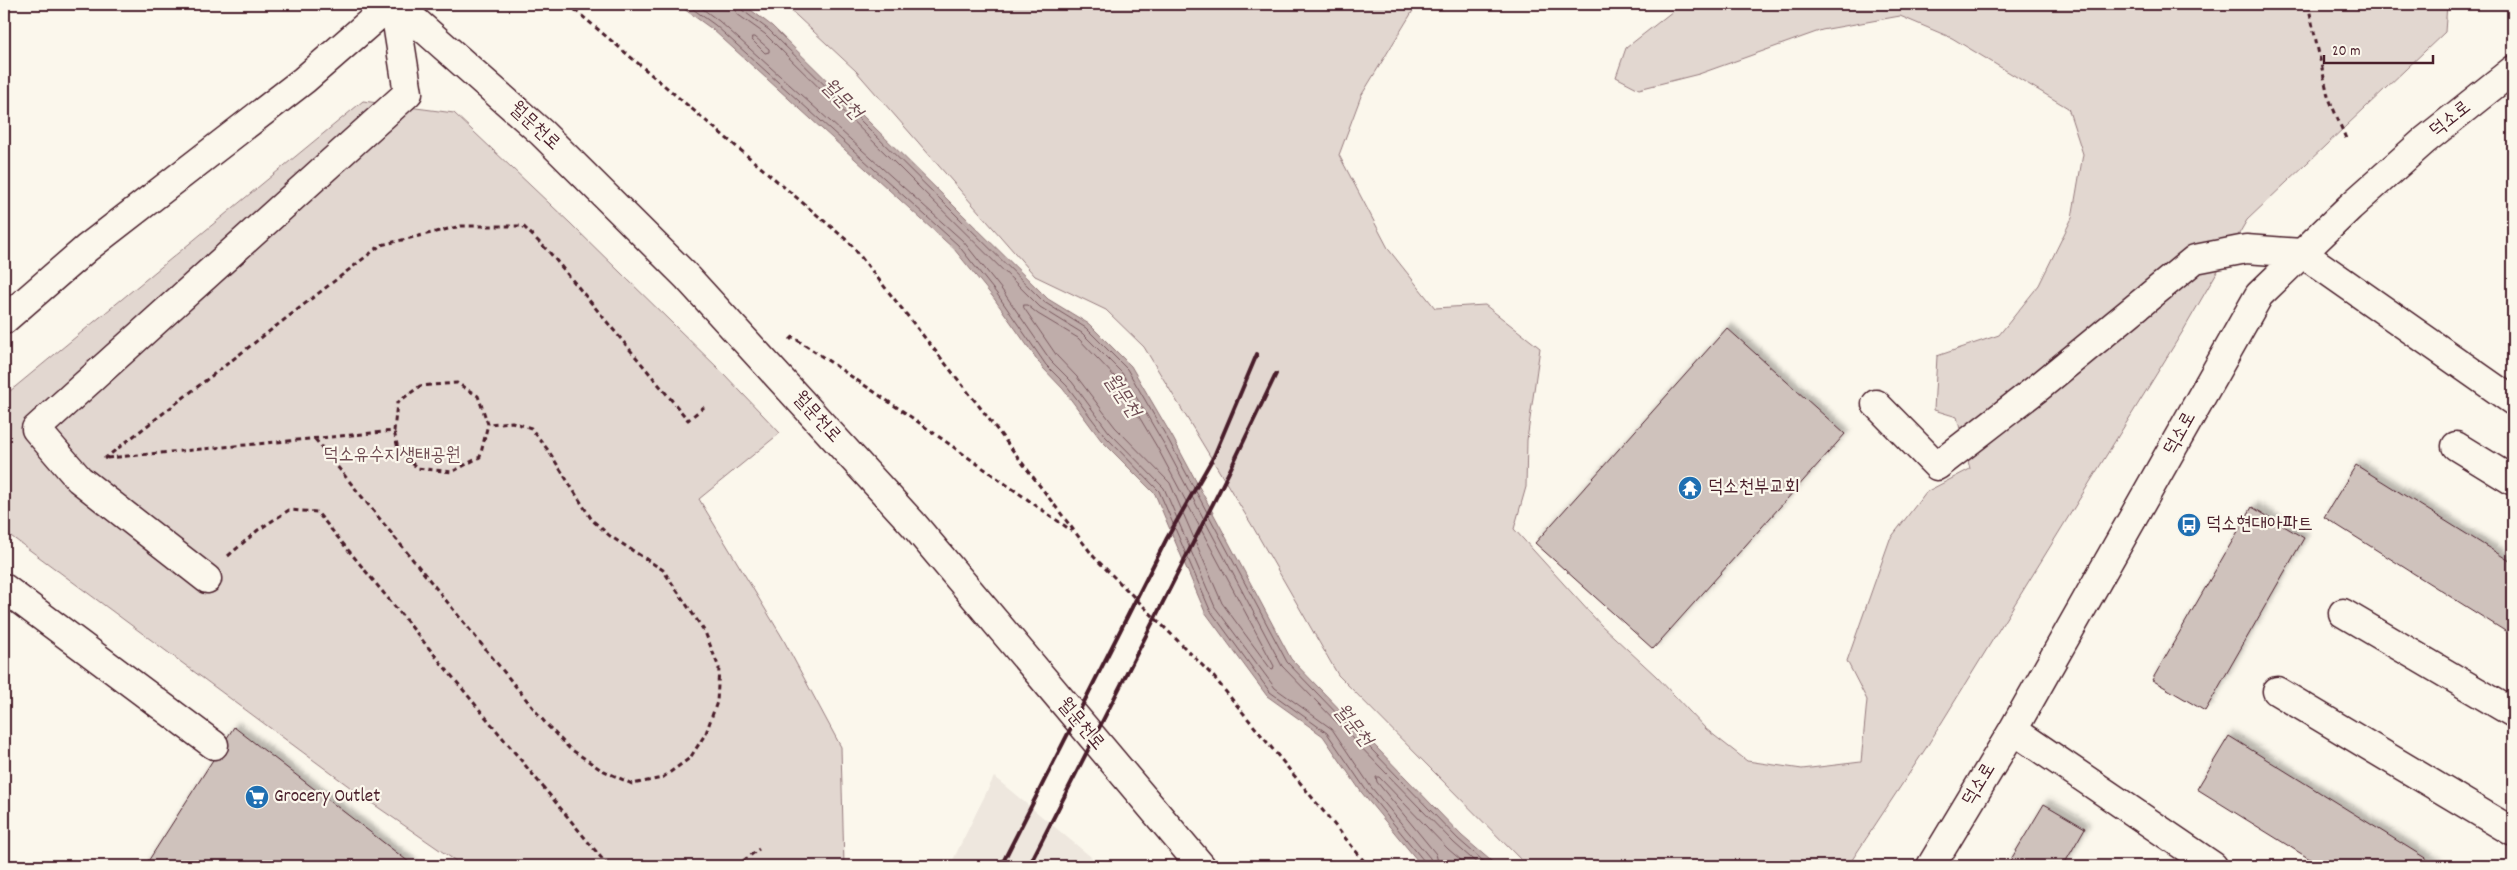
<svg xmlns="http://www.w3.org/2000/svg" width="2517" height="870" viewBox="0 0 2517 870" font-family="Dekko,'Poor Story',sans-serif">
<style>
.built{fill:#eee7de}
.green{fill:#e2d7d0;stroke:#967b7e}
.water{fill:#bfadaa;stroke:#907477}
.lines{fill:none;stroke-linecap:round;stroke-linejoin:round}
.shore{stroke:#79585e;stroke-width:1}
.building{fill:#cfc2bc;stroke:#4a1f2b;filter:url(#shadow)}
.minor-casing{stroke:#4a1f2b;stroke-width:31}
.path{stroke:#4a1f2b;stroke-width:3;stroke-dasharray:5 4;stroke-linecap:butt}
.minor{stroke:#fbf7ec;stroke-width:28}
.rail{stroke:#4a1f2b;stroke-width:4}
.labels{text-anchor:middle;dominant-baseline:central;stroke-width:4.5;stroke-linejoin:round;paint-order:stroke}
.street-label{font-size:19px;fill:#4a1f2b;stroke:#fbf7ec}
.park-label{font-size:19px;fill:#704d54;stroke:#fbf7ec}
.poi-label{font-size:19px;fill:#4a1f2b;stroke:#fbf7ec;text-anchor:start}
.water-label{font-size:20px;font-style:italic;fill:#6d4a51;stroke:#fbf7ec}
</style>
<defs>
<filter id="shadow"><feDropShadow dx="4.5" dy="-4.5" stdDeviation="2.5" flood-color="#0004"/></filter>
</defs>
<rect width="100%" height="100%" fill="#fbf7ec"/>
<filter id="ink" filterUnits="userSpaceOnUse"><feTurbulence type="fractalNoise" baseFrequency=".02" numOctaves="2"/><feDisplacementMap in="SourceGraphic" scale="10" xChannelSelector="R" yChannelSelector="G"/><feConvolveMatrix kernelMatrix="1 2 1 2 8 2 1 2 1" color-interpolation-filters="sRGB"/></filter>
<g filter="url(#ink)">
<!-- built -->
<path class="built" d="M994,777L1102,866H950Z"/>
<!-- green -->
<path class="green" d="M784,4H1417L1361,96L1339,155L1389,250L1435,308L1485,305L1540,348L1527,440L1526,487L1514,529L1601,625L1656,676L1706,729L1747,761L1802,769L1861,762L1867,700L1847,661L1890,539L1926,492L1970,469L1957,417L1934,410L1937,356L1999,335L2039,285L2072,218L2083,154L2068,108L1952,38L1900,16L1822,30L1699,74L1639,89L1616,77L1626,48L1678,7V4H2447L2445,32L2247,220L2183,331L1926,748L1848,866H1527L1338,675L1253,527L1144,347L1106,310L1035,276L856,71Z
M363,101L454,113L570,223L723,373L780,433L699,499L782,637L841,747L844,866H463L366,799L4,531V396Z"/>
<!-- water -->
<path class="water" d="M677,4H743L772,26L1048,299L1089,324L1131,366L1173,438L1291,659L1462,836L1497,866H1422L1362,793L1323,736L1267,696L1205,612L1155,494L1101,440L1063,389L1043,368L993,297L954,249L712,29Z"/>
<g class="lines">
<!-- shore -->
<path class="shore" d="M686,4L715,25L958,245L997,294L1046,365L1067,386L1105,436L1159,491L1210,610L1270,692L1327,733L1366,790L1424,861L1425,866
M696,4L719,21L963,241L1002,290L1051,361L1072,382L1109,432L1164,488L1215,607L1275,688L1332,729L1371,787L1430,858L1432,866
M734,4L737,14L765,34L1040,307L1082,333L1122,373L1164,444L1282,666L1454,843L1480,866
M740,4L742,10L769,30L1044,302L1086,328L1127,369L1169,441L1287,662L1458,839L1489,866
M752,37H755L769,49V52L765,53L752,40Z
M1024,305H1027L1038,314L1078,338L1116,378L1157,447L1274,666L1273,669L1270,668L1222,603L1170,483L1115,427L1077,377L1057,356L1024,308Z
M1439,866L1436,854L1377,782L1376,777H1379L1448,849L1468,866"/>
</g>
<!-- building -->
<path class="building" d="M1727,328L1845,434L1653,649L1535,543Z
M2356,465L2513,563V636L2324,517Z
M2252,507L2304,538L2205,711L2152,680Z
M234,727L414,866H145Z
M2229,736L2438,866H2321L2197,789Z
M2044,804L2085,828L2063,866H2007Z"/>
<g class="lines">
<!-- minor casing -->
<g class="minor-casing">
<path id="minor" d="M396,4L542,133L687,277L914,525L1201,866
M4,320L87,248L304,80L391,4
M1876,404L1937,466L2039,387L2195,259L2246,249L2302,253L2513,401
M2456,446L2513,481
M207,579L79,479L36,429L408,93L394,4
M4,588L214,745
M2343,613L2513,713
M2277,691L2513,832
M2013,730L2213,866
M1931,866L2013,730L2259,295L2350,207L2424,141L2513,70"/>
</g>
<!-- path -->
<path class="path" d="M568,4L849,242L979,406L1094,557L1213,676L1368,866
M2308,4L2328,96L2347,141
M790,340L793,337L904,412L1072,531
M315,439L547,725L569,748L600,769L632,784L662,778L690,758L706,733L717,702L719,668L705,632L663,570L610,536L592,520L548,450L531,428L512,422L488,424
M107,458L394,431L397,403L420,386L457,383L478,396L488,424L480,457L452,472L417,468L398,449L394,431
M104,459L381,245L461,226H523L550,253L688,420L704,407
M228,556L258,530L289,510L317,512L608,866
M736,866L759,849"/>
<!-- minor -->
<use href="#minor" class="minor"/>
<!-- rail -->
<path class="rail" d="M1001,866L1167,538L1214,456L1257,354
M1029,866L1229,472L1276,374"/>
</g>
</g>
<!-- icons -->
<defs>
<g id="temple-disc" transform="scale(1.25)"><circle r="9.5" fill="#1f6fb2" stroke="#fbf7ec"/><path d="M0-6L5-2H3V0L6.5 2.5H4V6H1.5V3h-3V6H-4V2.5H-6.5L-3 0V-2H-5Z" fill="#fff"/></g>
<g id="bus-disc" transform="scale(1.25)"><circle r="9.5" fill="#1f6fb2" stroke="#fbf7ec"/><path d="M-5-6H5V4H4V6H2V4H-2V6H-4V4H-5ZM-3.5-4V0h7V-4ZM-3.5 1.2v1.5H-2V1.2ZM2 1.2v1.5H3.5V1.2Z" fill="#fff"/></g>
<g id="supermarket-disc" transform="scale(1.25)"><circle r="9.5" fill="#1f6fb2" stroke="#fbf7ec"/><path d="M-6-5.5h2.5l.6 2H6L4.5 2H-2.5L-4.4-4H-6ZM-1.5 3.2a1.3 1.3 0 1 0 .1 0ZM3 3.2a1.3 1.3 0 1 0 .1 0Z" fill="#fff"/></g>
</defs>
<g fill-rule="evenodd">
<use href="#temple-disc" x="1690" y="488"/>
<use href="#bus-disc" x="2189" y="525"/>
<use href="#supermarket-disc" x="257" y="797"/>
</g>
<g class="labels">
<!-- street labels -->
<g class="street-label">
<text transform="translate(2451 120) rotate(-38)">덕소로</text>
<text transform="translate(534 127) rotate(43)">월문천로</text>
<text transform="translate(816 418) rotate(48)">월문천로</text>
<text transform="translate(2181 434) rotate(-61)">덕소로</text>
<text transform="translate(1080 725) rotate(50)">월문천로</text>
<text transform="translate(1980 785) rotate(-59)">덕소로</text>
</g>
<!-- park labels -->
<g class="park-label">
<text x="392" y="456">덕소유수지생태공원</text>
</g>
<!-- poi labels -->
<g class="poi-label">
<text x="1708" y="488">덕소천부교회</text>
<text x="2206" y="525">덕소현대아파트</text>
<text x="274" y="797">Grocery Outlet</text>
</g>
<!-- water labels -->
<g class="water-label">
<text transform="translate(841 100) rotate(45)">월문천</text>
<text transform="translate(1121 396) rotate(56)">월문천</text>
<text transform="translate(1352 726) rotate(51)">월문천</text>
</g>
</g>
<!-- margin -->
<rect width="2517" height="870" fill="none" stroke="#fbf7ec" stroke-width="20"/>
<rect x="10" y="10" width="2497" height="850" fill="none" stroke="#4a1f2b" stroke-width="2" filter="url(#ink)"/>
<!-- scale -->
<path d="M2324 55v8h109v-8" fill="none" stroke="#4a1f2b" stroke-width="2.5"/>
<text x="2332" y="55" font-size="15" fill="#4a1f2b" stroke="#fbf7ec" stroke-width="4" paint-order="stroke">20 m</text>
</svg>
